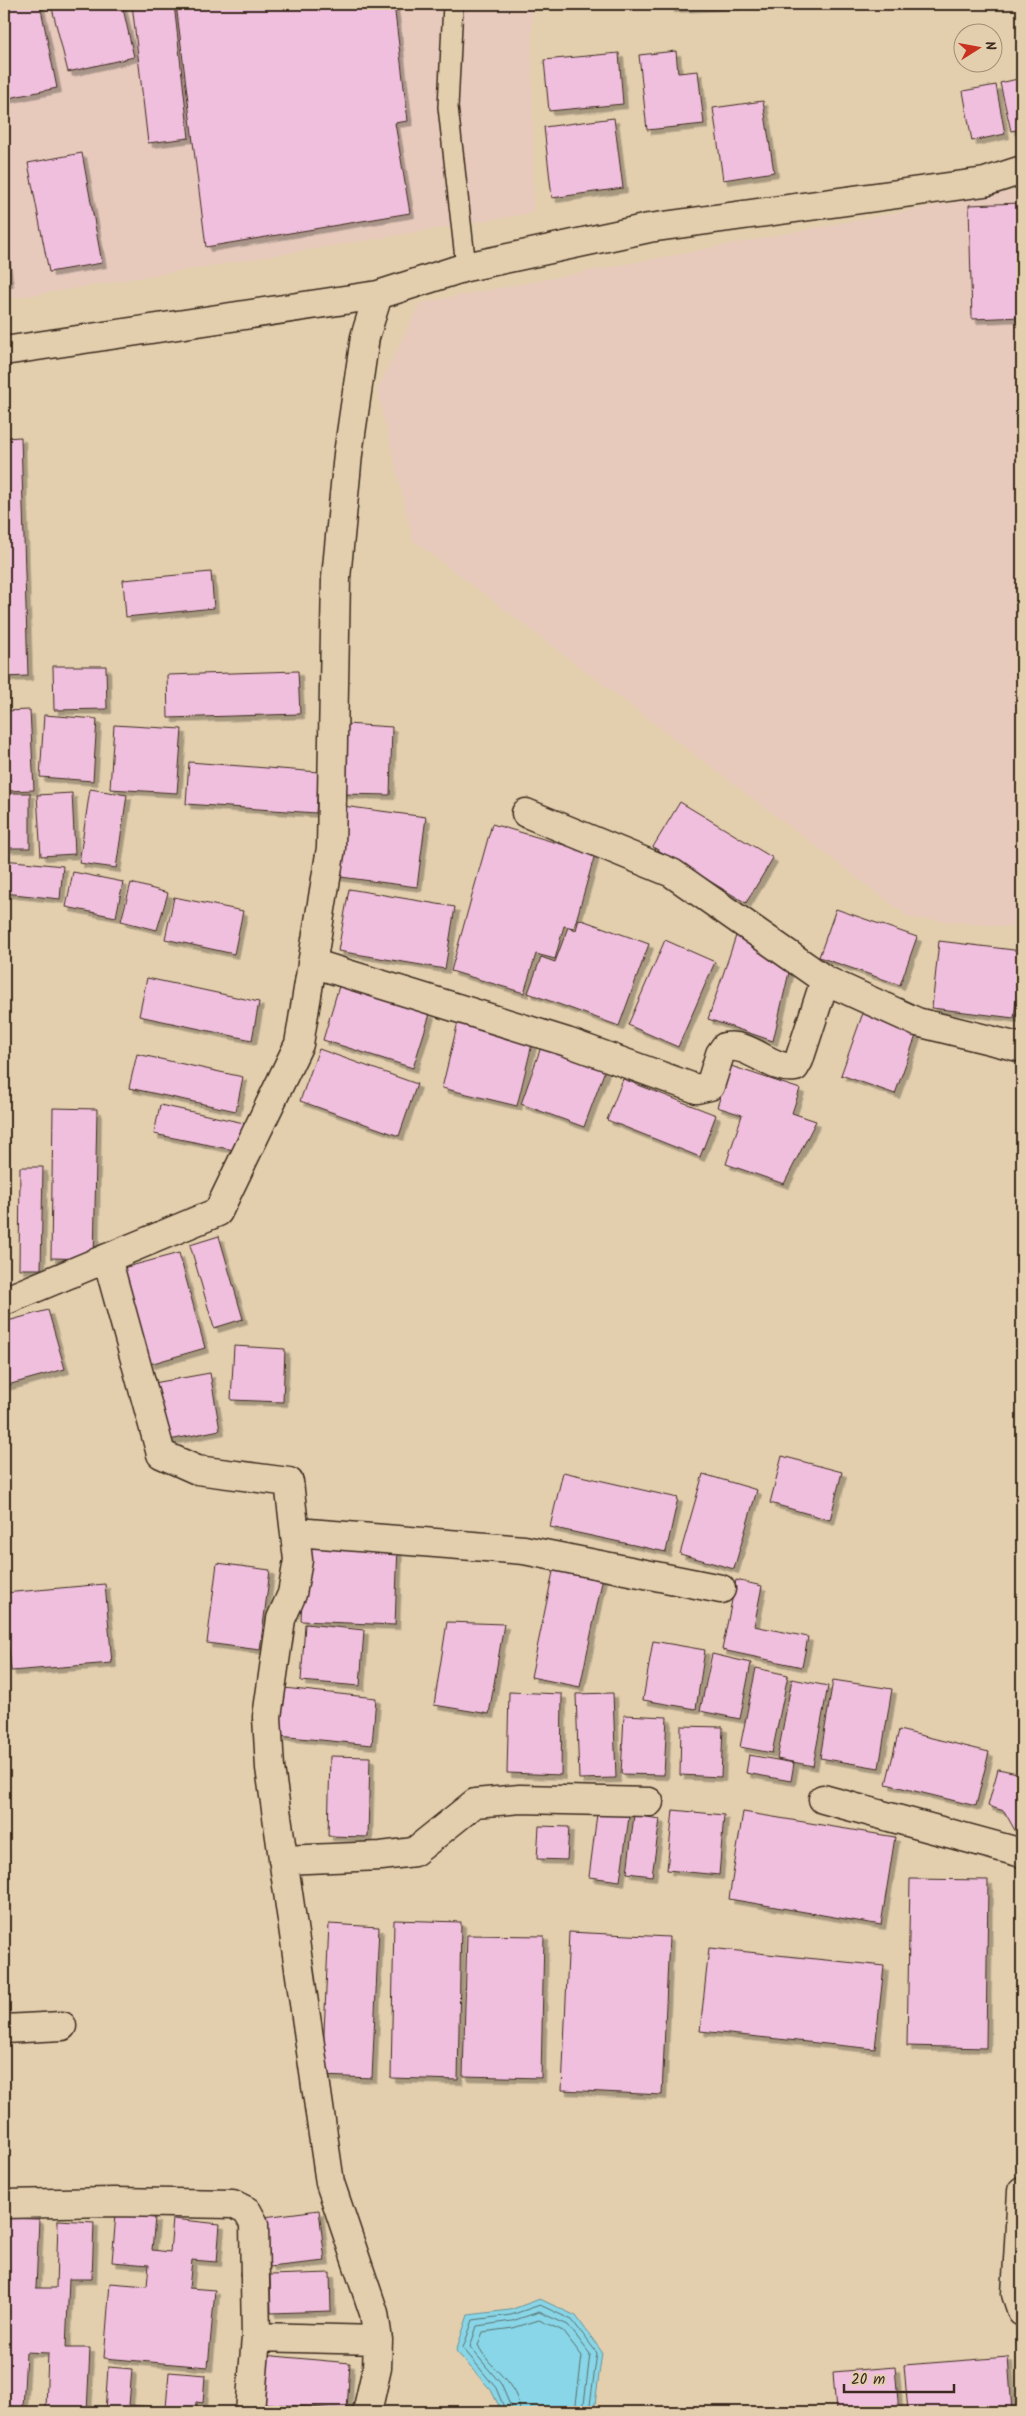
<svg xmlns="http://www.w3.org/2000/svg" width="1026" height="2416" viewBox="0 0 1026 2416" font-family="Kalam,sans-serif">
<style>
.built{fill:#e7cabc}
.water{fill:#88d6e7;stroke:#699197}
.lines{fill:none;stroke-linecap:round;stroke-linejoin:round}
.shore{stroke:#5a6f6e;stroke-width:1}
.building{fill:#f1bfde;stroke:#3b2a1e;filter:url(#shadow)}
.lane-casing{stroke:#3b2a1e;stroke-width:22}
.street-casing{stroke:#3b2a1e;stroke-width:31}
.lane{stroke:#e3cfae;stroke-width:19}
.street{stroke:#e3cfae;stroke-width:28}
</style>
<defs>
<filter id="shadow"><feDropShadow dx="4.5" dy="4.5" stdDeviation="0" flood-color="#0004"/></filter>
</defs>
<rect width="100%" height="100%" fill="#e3cfae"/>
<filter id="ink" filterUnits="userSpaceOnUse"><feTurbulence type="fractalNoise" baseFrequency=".02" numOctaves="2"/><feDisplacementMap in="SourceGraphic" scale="10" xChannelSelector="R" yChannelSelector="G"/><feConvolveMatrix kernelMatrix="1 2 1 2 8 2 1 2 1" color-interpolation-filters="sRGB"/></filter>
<g filter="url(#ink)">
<!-- built -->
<path class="built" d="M4,4H532L533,213L4,300Z
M1022,189V928L910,918L413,540L377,390L420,303Z"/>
<!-- water -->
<path class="water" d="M540,2299L576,2316L602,2352L594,2412H502L491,2390L456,2351L468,2315L510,2310Z"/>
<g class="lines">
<!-- shore -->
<path class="shore" d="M506,2412L496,2388L463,2348L473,2320L511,2315L540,2305L572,2320L597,2353L589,2412
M513,2412L501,2384L470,2347L477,2326L512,2321L539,2312L568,2325L590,2354L583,2412
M520,2412C519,2383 489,2369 478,2345L483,2332L513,2328L539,2320L563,2331L582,2356L575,2412"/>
</g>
<!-- building -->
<path class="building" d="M4,4H40L57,88L4,99Z
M51,4H122L134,57L68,72Z
M132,4H174L189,138L148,143Z
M176,4H394L408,121L395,123L410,213L206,247Z
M670,4H736V5L670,8Z
M676,51L678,73L698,71L704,124L647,130L639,55Z
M619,53L623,104L549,111L544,60Z
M1022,78V129L1011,131L1000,83Z
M996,85L1005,134L972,141L963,91Z
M763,101L774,172L723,180L713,108Z
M614,118L623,188L552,198L544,127Z
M82,153L102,263L49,272L28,163Z
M1021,203L1022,317L972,319L969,205Z
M4,245L9,282L4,283Z
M21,437L28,676L4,677V438Z
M211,572L214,608L126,617L123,580Z
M53,666H106L107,709L54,710Z
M298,671L300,714L168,718L167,675Z
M30,710L34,790L4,791V711Z
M44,715L97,719L93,781L40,777Z
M346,724L392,727L390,795L343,794Z
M114,725L182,729L177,793L110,789Z
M189,762L319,772L316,813L186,804Z
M90,789L127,795L116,868L79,863Z
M4,793H30V848H4Z
M72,793L75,854L41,856L37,795Z
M680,802L773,858L746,903L653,847Z
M343,806L426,817L417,887L333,876Z
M492,824L595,854L574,928L564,926L555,959L536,954L524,993L451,971Z
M4,860L63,866L60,899L4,893Z
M73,872L123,882L116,917L66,907Z
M131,883L168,893L157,930L121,921Z
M349,889L455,907L445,969L338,951Z
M174,897L243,911L234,954L165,939Z
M836,909L917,937L900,985L819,957Z
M579,919L649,944L619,1026L528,993L541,957L555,962L568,927L576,930Z
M739,927L790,968L773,1041L708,1019Z
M665,940L715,962L678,1047L628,1025Z
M939,941L1022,951L1014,1018L932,1008Z
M147,978L259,1002L252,1040L139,1016Z
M339,986L430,1014L413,1068L323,1040Z
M864,1010L918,1030L895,1094L841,1075Z
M458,1022L533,1040L517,1106L442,1088Z
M541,1047L605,1070L584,1127L521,1104Z
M319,1049L417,1084L399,1136L300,1101Z
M137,1054L243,1077L236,1111L129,1088Z
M731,1066L800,1089L792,1113L816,1121L784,1184L726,1164L742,1115L717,1107Z
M623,1079L716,1115L700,1157L607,1120Z
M160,1105L244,1123L239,1151L154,1134Z
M53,1108L97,1109L94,1259L51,1258Z
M20,1167H43L41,1269H19Z
M219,1236L243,1319L214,1328L190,1245Z
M179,1253L205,1348L150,1364L123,1268Z
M48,1310L65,1369L4,1386V1322Z
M234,1346L285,1349L283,1402L231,1400Z
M210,1373L220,1430L164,1441L154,1383Z
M782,1456L842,1472L830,1520L770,1503Z
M563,1472L678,1498L666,1552L550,1527Z
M703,1474L757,1490L734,1569L680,1554Z
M304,1539L398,1544L395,1625L301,1621Z
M217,1563L270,1570L260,1650L207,1643Z
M554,1567L603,1577L580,1687L531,1677Z
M736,1580L762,1586L754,1626L808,1637L802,1667L722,1650Z
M105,1584L112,1663L11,1671L4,1593Z
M447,1622L504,1624L489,1714L434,1705Z
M305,1624L364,1630L360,1686L301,1681Z
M653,1641L705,1650L696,1709L643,1700Z
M712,1654L751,1663L740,1719L700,1711Z
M756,1668L788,1675L772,1753L740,1747Z
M792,1679L828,1686L813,1766L777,1759Z
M833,1680L892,1689L879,1768L820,1758Z
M284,1688L376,1698L372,1745L279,1736Z
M509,1692L562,1694L561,1775L507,1773Z
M613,1693L616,1778L579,1779L576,1694Z
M624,1715L667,1717L664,1775L621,1774Z
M681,1726L723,1727L721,1777L680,1775Z
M899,1730L989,1752L976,1806L886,1784Z
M749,1755L794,1763L791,1781L746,1773Z
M330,1756L370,1757L368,1837L328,1836Z
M998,1769L1022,1774V1839H1020L1004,1811L988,1806Z
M598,1806L630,1810L620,1881L589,1877Z
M673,1810L724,1815L719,1875L667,1870Z
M743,1812L895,1837L881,1925L729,1899Z
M634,1815L660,1819L652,1876L627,1873Z
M539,1826L569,1827L567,1860L537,1859Z
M910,1879L988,1880L986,2048L907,2046Z
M394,1920L461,1922L458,2080L391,2078Z
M329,1924L379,1927L372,2078L322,2076Z
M569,1932L669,1937L662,2095L562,2090Z
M467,1935L544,1936L541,2078L463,2076Z
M709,1948L884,1966L875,2049L700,2031Z
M319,2210L325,2261L270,2267L264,2217Z
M116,2214L155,2218L152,2250L170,2252L173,2219L220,2224L217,2262L192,2260L189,2288L215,2290L208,2367L104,2358L110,2283L147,2286L149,2265L112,2262Z
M4,2218L39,2219L36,2288H56L58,2220L94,2222L92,2279H69L66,2348H90L87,2412L46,2410L48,2353L26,2352L23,2409H4Z
M330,2273L331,2311L271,2313L270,2275Z
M263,2355L350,2363L347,2410L259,2403Z
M1008,2357L1012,2412H908L904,2365Z
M108,2367L132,2369L129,2405L166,2408L169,2372L205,2375L203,2403L196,2402L195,2412H105Z
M895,2367L899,2412H836L833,2372Z
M261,2409L321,2412H260Z"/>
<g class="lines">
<!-- lane casing -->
<g class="lane-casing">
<path id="lane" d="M453,4L448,107L466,267"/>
</g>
<!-- street casing -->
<g class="street-casing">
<path id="street" d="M4,351L378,295L466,267L649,228L985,182L1022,170
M526,813L672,873L825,980
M312,963L567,1042L697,1089L710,1086L720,1054L725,1047C750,1042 771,1071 795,1067L799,1060L825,980L917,1022L1022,1048
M107,1258L161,1454L197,1470L289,1482L298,1560L292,1594L281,1619L267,1717L270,1768L330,2183L374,2313L378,2340L377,2368L367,2412
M4,1301L218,1212L299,1044L331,848L336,578L348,454L365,337L378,295
M296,1532L524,1550L721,1589
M823,1799L1022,1853
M283,1860L381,1856L414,1852L475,1803L520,1799L649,1802
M4,2029L62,2026
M1022,2191L1016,2294L1022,2312
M4,2204L114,2202L233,2204L247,2211L254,2224L256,2337L378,2340
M250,2412L256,2337"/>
</g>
<!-- lane -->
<use href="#lane" class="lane"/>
<!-- street -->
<use href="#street" class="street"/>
</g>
</g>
<!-- margin -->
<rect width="1026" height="2416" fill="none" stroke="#e3cfae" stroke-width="20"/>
<rect x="10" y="10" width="1006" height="2396" fill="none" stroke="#3b2a1e" stroke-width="2" filter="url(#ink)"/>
<!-- north arrow -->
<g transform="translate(978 48) rotate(79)"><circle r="24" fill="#e3cfae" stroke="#a08d74"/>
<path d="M0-4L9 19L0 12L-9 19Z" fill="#c8321e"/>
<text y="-8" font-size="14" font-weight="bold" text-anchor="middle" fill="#3b2a1e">N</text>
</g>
<!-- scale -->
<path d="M844 2384v8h110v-8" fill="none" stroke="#3b2a1e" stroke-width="2.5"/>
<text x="851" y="2384" font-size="15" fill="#3b2a1e" stroke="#e3cfae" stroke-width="4" paint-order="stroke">20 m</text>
</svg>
